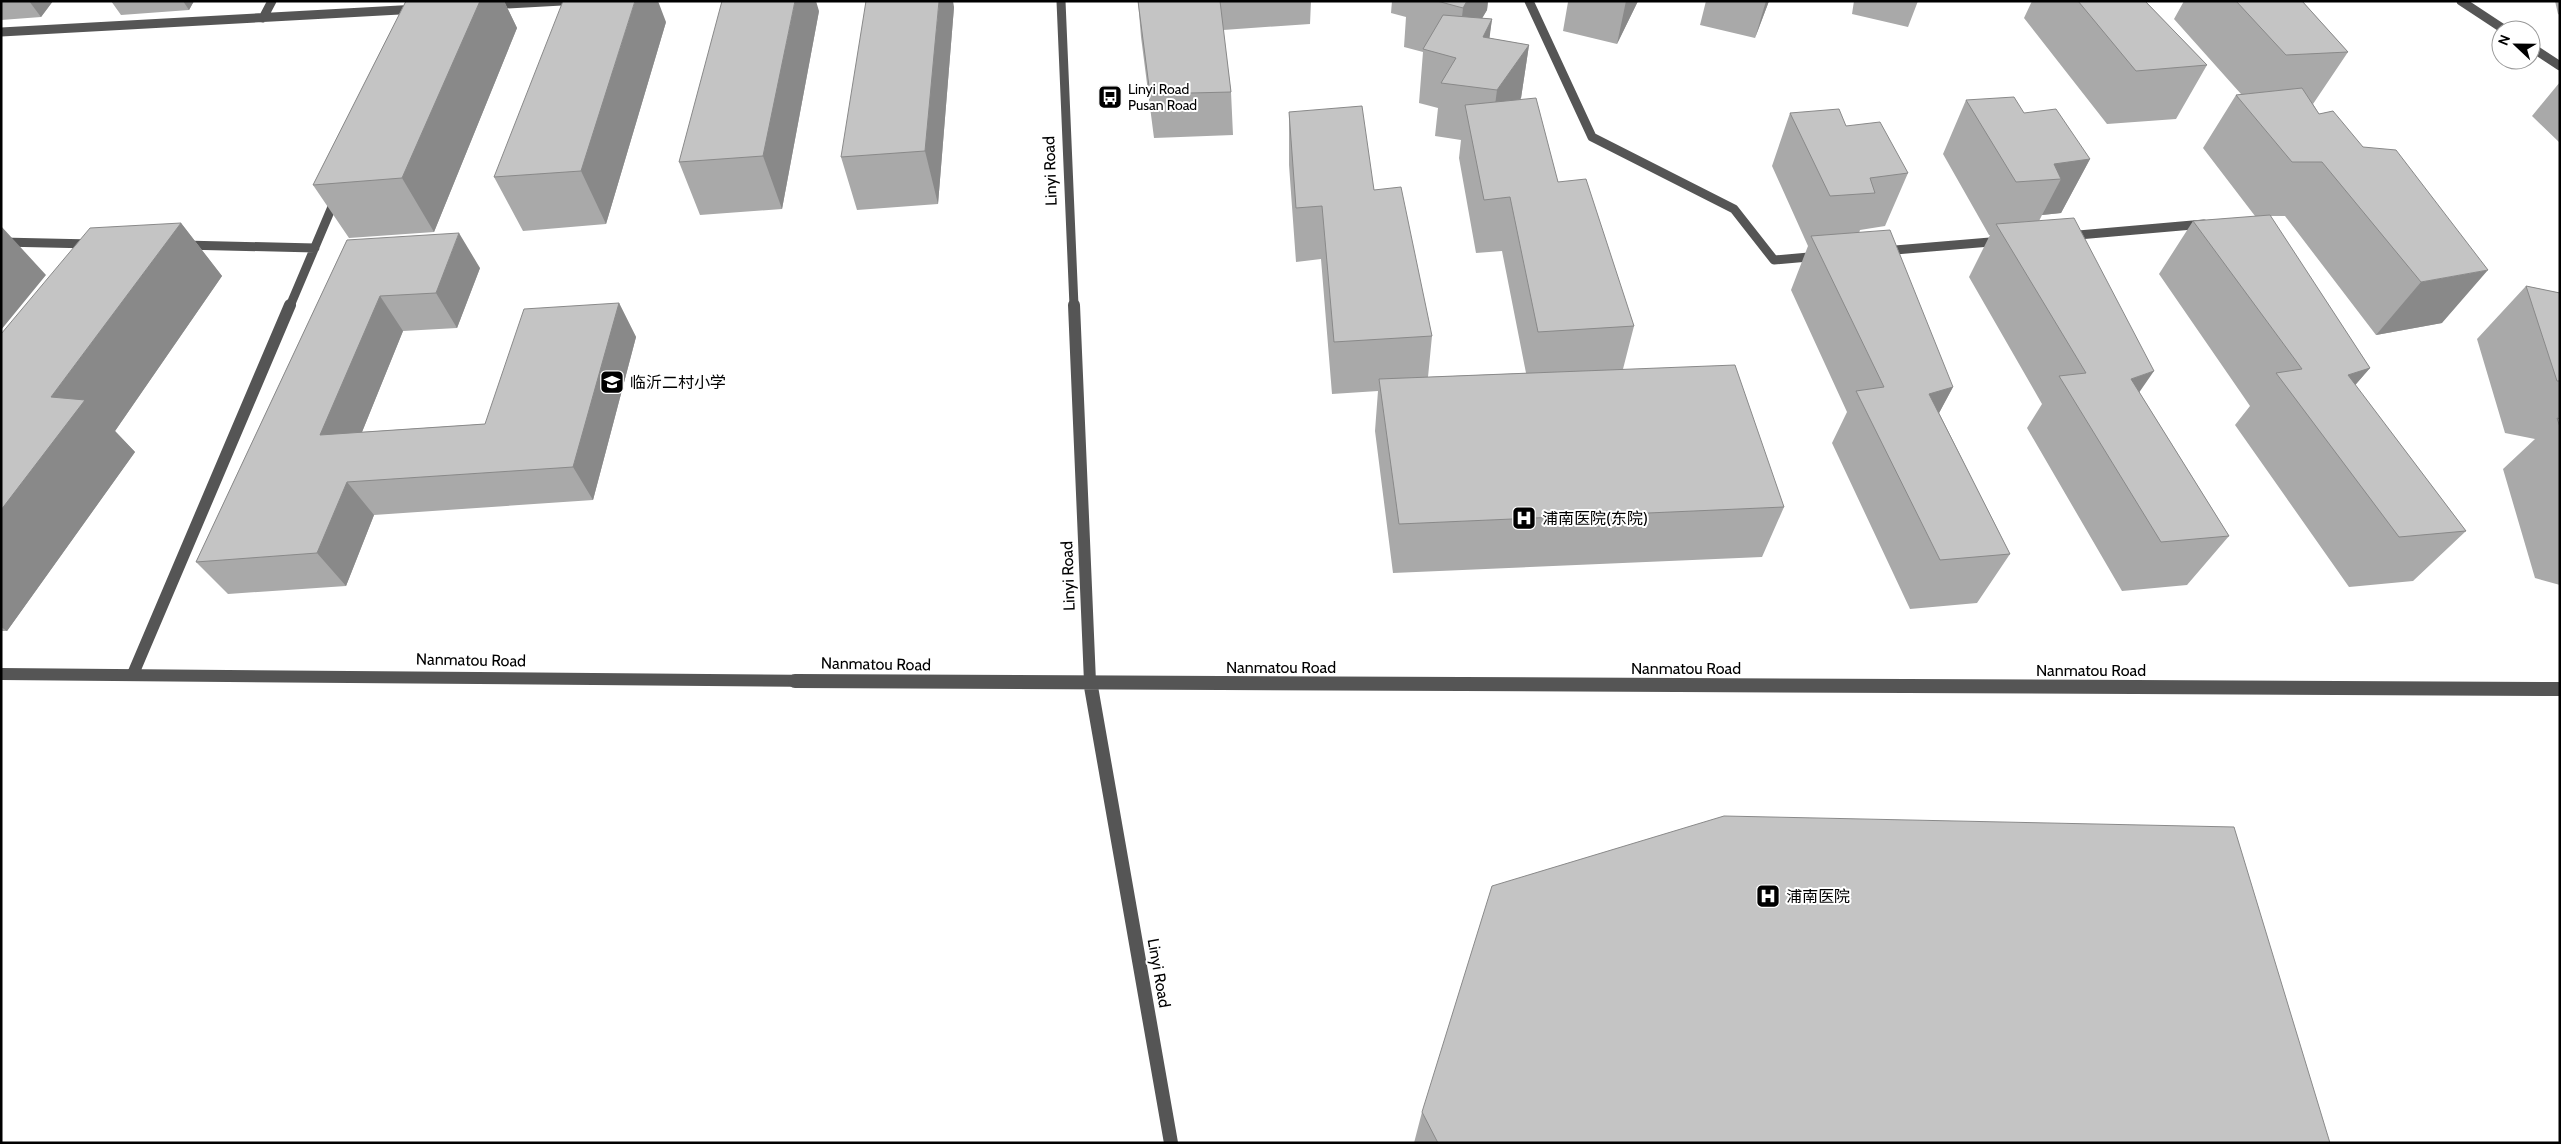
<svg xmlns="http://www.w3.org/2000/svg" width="2561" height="1144" viewBox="0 0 2561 1144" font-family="Cabin,'Noto Sans SC',sans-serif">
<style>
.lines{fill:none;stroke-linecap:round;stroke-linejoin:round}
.minor-far2{stroke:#555;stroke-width:9}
.minor-far1{stroke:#555;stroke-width:12}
.minor{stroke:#555;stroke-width:14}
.wall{fill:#a9a9a9}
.shaded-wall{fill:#898989}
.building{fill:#c4c4c4;stroke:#898989}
.labels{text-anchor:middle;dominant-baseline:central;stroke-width:4;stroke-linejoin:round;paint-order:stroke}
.far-poi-label{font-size:14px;fill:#000;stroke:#fff;text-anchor:start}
.street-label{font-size:16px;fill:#000;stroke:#fff}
.poi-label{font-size:16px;fill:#000;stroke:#fff;text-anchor:start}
</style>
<rect width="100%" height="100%" fill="#fff"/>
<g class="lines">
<!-- minor-far2 -->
<path class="minor-far2" d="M1061,1L1074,306
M1529,1L1592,137L1734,209L1774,260L1820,256
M2461,1L2505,30
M488,5L562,1
M263,18L272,1
M1,32L418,9
M2531,47L2560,66
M2067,236L2204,224
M1,242L93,244
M183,245L315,248
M1883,251L2002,241
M290,306L337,195"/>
<!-- minor-far1 -->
<path class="minor-far1" d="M1074,305L1090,682
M1,674L946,682
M133,674L290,305"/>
<!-- minor -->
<path class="minor" d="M795,681L2560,689
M1090,681L1171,1143"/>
</g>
<!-- wall -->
<path class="wall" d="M1,1H53L41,17L1,20Z
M111,1H194L189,10L121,15Z
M406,1H504L517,28L434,232L349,238L313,185Z
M1138,1H1311L1310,24L1223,30L1231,92L1233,135L1154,138L1141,37Z
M1392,1H1488L1487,10L1482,18L1492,19L1489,38L1529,45L1521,98L1519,100L1558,182L1634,326L1623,369L1784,507L1762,557L1393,573L1375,431L1378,391L1332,394L1321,259L1296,262L1289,165V112L1374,190L1432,336L1428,377L1526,373L1502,251L1476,253L1459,158L1461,140L1435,136L1438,108L1419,103L1423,52L1404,47L1406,17L1391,13Z
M1563,1H1638L1617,44L1563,31L1568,2Z
M1706,1H1769L1755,38L1700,25Z
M1854,1H1918L1908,27L1852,14Z
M2032,1H2145L2207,65L2176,119L2107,124L2024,18Z
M2184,1H2302L2348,52L2313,104L2319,114L2333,111L2442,323L2376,335L2285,216H2270L2370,368L2355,385L2466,531L2413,581L2349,587L2235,425L2250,406L2159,274L2193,221L2263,216H2255L2203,148L2236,95L2241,94L2174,19Z
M2555,1H2560V15L2558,14Z
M954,7L938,204L857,210L841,157Z
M819,11L782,209L700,215L679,162Z
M666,22L606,224L523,231L494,177Z
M2560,82V143L2532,116Z
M1966,100L2024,113L2090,159L2061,213L2042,215L2039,221L2139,392L2229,536L2187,585L2122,591L2027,428L2042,404L1969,277L1990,235H1989L1943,154Z
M1790,113L1846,126L1908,173L1885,226L1860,230L1859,233L1953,387L1939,413L2010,554L1977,603L1910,609L1832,443L1847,412L1791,290L1808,246L1772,166Z
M181,223L222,276L115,431L135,452L7,631H1V334Z
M347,240L480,268L457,328L403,331L362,432L485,424L619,303L636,337L593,500L374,515L346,586L228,594L196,562Z
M2526,286L2560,293V585L2535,578L2503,469L2535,439L2505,433L2477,339Z
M1422,1112L2330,1143H1414Z"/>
<!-- shaded-wall -->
<path class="shaded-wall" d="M29,1H53L41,17Z
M183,1H194L189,10Z
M480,1H504L517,28L434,232L402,178Z
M635,1H658L666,22L606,224L581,171Z
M795,1H816L819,11L782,209L763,156Z
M939,1H953L954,7L938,204L925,151Z
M1467,1H1488L1487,10L1457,61L1463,8Z
M1626,1H1638L1617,44Z
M1766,1H1769L1755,38Z
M1492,19L1485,72L1483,37Z
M1529,45L1521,98L1490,144L1497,90Z
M2090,159L2061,213L2042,215L2061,179L2054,164Z
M181,223L222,276L115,431L135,452L7,631L1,627V510L51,397Z
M1,226L46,275L1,330Z
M459,233L480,268L457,328L436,293Z
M2488,270L2442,323L2376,335L2421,282Z
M380,296L403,331L347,469L320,435Z
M619,303L636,337L593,500L573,467Z
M2370,368L2325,420L2348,375Z
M2154,371L2118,423L2131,379Z
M1953,387L1925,439L1929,394Z
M347,482L374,515L346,586L317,553Z"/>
<!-- building -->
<path class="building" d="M406,1H480L402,178L313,185Z
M563,1H635L581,171L494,177Z
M722,1H795L763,156L679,162Z
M866,1H939L925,151L841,157Z
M1138,1H1220L1231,92L1150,94Z
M1437,1H1467L1463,8Z
M2078,1H2145L2207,65L2136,71Z
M2236,1H2302L2348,52L2286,55Z
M1443,15L1492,19L1483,37L1529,45L1497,90L1441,83L1456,58L1423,49Z
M2302,88L2319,114L2333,111L2363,147L2396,150L2488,270L2421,282L2322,162H2292L2236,95Z
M2014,97L2024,113L2056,109L2090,159L2054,164L2061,179L2016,182L1966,100Z
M1536,98L1558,182L1586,179L1634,326L1538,332L1510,197L1484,200L1465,105Z
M1362,106L1374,190L1401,187L1432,336L1334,342L1322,206L1296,208L1289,112Z
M1839,109L1846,126L1880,122L1908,173L1870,178L1875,193L1830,196L1790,113Z
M2270,215L2370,368L2348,375L2466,531L2399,537L2276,373L2302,369L2193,221Z
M2074,218L2154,371L2131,379L2229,536L2161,542L2059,376L2086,373L1996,224Z
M181,223L51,397L85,400L1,510V334L90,228Z
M1890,230L1953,387L1929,394L2010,554L1940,560L1856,391L1884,387L1811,236Z
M459,233L436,293L380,296L320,435L485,424L524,309L619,303L573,467L347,482L317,553L196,562L347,240Z
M2526,286L2560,293V381H2557Z
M1735,365L1784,507L1399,524L1379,379Z
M2557,418L2560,419V427Z
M1724,816L2234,827L2330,1143H1438L1422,1112L1492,886Z"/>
<!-- icons -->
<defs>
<g id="bus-square" transform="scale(1.25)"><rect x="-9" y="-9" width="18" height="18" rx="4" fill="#000" stroke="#fff"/><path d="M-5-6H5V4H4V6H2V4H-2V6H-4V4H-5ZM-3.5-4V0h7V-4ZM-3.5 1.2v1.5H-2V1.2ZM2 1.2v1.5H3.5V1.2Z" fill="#fff"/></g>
<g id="school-square" transform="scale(1.25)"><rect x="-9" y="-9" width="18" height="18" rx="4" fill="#000" stroke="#fff"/><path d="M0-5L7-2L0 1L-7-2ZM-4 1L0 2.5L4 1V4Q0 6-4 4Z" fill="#fff"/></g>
<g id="hospital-square" transform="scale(1.25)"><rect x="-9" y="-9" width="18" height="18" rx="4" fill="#000" stroke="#fff"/><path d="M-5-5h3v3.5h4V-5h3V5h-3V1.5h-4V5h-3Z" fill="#fff"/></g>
</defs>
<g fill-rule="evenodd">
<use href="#bus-square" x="1110" y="97"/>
<use href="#school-square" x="612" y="382"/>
<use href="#hospital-square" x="1524" y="518"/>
<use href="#hospital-square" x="1768" y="896"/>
</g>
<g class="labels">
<!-- far-poi labels -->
<g class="far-poi-label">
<text x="1128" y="89">Linyi Road<tspan x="1128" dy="16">Pusan Road</tspan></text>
</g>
<!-- street labels -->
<g class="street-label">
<text transform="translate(1050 171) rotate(-92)">Linyi Road</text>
<text transform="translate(1068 576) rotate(-92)">Linyi Road</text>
<text transform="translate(471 660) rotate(1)">Nanmatou Road</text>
<text transform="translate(876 664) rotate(1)">Nanmatou Road</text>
<text x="1281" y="667">Nanmatou Road</text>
<text x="1686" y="668">Nanmatou Road</text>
<text x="2091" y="670">Nanmatou Road</text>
<text transform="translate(1159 973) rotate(80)">Linyi Road</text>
</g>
<!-- poi labels -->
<g class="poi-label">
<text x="630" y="382">临沂二村小学</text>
<text x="1542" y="518">浦南医院(东院)</text>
<text x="1786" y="896">浦南医院</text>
</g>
</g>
<!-- border -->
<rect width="2561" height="1144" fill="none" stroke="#000000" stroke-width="5"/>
<!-- north arrow -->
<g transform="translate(2516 45) rotate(292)"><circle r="24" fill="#ffffff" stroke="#999999"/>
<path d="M0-4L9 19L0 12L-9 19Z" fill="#000000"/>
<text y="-8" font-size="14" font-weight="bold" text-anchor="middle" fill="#000000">N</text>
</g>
</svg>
